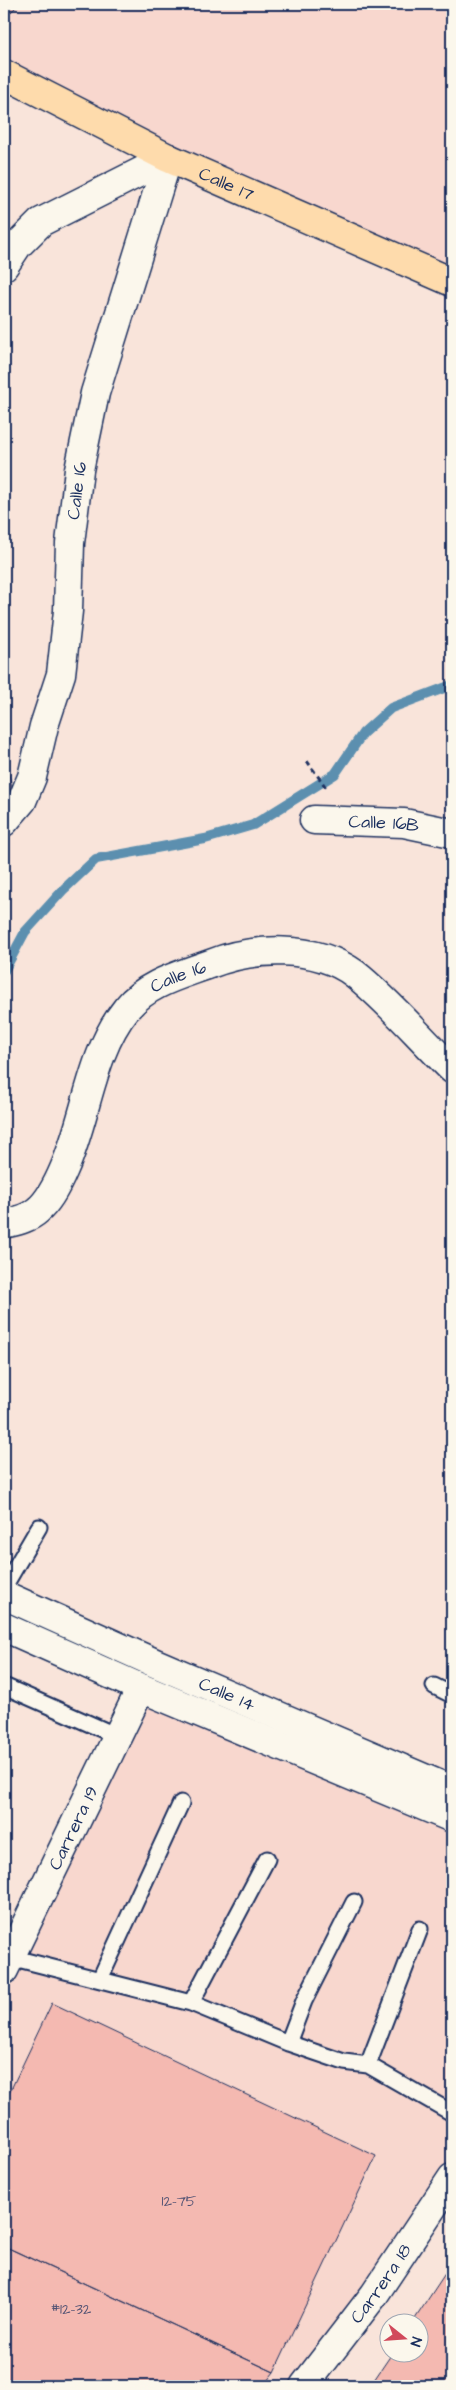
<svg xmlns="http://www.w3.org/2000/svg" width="456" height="2390" viewBox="0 0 456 2390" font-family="'Architects Daughter',sans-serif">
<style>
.built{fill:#f8d7ce}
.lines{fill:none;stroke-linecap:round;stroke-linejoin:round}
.stream{stroke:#5b8faf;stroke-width:10}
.building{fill:#f4b9b1;stroke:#1b2f5e}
.lane-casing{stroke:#1b2f5e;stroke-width:19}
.street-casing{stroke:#1b2f5e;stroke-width:31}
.secondary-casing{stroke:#1b2f5e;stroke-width:31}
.primary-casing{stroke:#1b2f5e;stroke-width:31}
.path{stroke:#1b2f5e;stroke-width:3;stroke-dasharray:5 4;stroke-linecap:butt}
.lane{stroke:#fbf7ec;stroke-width:15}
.street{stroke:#fbf7ec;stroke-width:28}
.secondary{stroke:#fbf7ec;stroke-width:28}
.primary{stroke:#fedbac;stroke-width:28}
.labels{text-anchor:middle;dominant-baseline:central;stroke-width:4.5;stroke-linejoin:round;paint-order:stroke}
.number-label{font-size:15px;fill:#515273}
.street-label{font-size:18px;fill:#1b2f5e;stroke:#fbf7ec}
</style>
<rect width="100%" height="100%" fill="#f9e4da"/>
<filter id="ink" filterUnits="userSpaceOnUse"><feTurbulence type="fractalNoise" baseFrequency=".02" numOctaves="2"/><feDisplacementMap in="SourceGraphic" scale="10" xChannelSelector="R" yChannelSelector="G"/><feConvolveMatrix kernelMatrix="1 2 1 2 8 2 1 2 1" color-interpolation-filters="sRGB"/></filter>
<g filter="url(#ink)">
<!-- built -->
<path class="built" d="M4,4H452V282L4,74Z
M141,1688L452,1818V2178L304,2386H4V1970Z"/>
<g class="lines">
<!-- stream -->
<path class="stream" d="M4,971L25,932L64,889L96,859L205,839L253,825L335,774L363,733L391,708L452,685"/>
</g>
<!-- building -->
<path class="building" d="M4,4H19L10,13Z
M7,766L16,804L4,810V767Z
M52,2003L376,2156L274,2372L4,2246V2104Z
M4,2246L274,2372L263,2386H4Z
M452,2263V2386L449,2384L448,2386H370L393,2352H418V2322H413Z"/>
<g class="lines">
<!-- lane casing -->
<g class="lane-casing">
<path id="lane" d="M4,1587L39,1527
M4,1686L117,1736
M434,1686L452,1695
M10,1957L191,2003L288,2043L344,2062L368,2065L452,2113
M100,1979L181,1803
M191,2003L267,1859
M288,2043L304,2001L354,1902
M368,2065L420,1929"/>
</g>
<!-- street casing -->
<g class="street-casing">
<g id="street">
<path id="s1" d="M314,820L404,823L452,833"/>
<path id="s2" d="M4,822L22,801L32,777L44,726L61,674L68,611L70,543L79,470L95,393L168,158"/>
<path id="s3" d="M4,1224C16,1221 28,1219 38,1210C50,1200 58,1183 64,1169C87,1117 91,1052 127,1008C147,983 181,975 210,964C253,947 315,944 355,974C388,1000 421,1039 452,1069"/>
<path id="s4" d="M4,1970L141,1688"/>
<path id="s5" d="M304,2386L374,2295L452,2178"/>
</g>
</g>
<!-- secondary casing -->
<g class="secondary-casing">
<g id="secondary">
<path d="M4,266L18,245L41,222L168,158"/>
<path id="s6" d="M4,1595L155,1663L452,1790"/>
<path d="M4,1627L141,1688L452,1818"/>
</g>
</g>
<!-- primary casing -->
<g class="primary-casing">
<g id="primary">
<path id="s7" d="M4,74L168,158L452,282"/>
</g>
</g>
<!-- path -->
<path class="path" d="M307,761L327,789"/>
<!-- lane -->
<use href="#lane" class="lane"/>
<!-- street -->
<use href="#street" class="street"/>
<!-- secondary -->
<use href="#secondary" class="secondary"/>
<!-- primary -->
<use href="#primary" class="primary"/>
</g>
</g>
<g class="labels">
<!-- number labels -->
<g class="number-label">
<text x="179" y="2201">12-75</text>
<text x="71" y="2309">#12-32</text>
</g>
<!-- street labels -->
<g class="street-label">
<text stroke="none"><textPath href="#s7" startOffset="248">Calle 17</textPath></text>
<text stroke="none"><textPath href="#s2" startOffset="345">Calle 16</textPath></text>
<text stroke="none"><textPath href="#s1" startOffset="70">Calle 16B</textPath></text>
<text stroke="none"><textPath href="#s3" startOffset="321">Calle 16</textPath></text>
<text stroke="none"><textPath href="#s6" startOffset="244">Calle 14</textPath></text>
<text stroke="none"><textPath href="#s4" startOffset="158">Carrera 19</textPath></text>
<text stroke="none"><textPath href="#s5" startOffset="128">Carrera 18</textPath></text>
</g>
</g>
<!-- margin -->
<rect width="456" height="2390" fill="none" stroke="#fbf7ec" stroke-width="20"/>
<rect x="10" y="10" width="436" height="2370" fill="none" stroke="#1b2f5e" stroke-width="2" filter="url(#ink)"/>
<!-- north arrow -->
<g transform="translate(404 2338) rotate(107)"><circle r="24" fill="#fbf7ec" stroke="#a1a7b3"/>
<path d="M0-4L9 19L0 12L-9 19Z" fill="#d1495b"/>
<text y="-8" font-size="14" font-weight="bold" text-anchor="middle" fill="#1b2f5e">N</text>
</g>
</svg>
